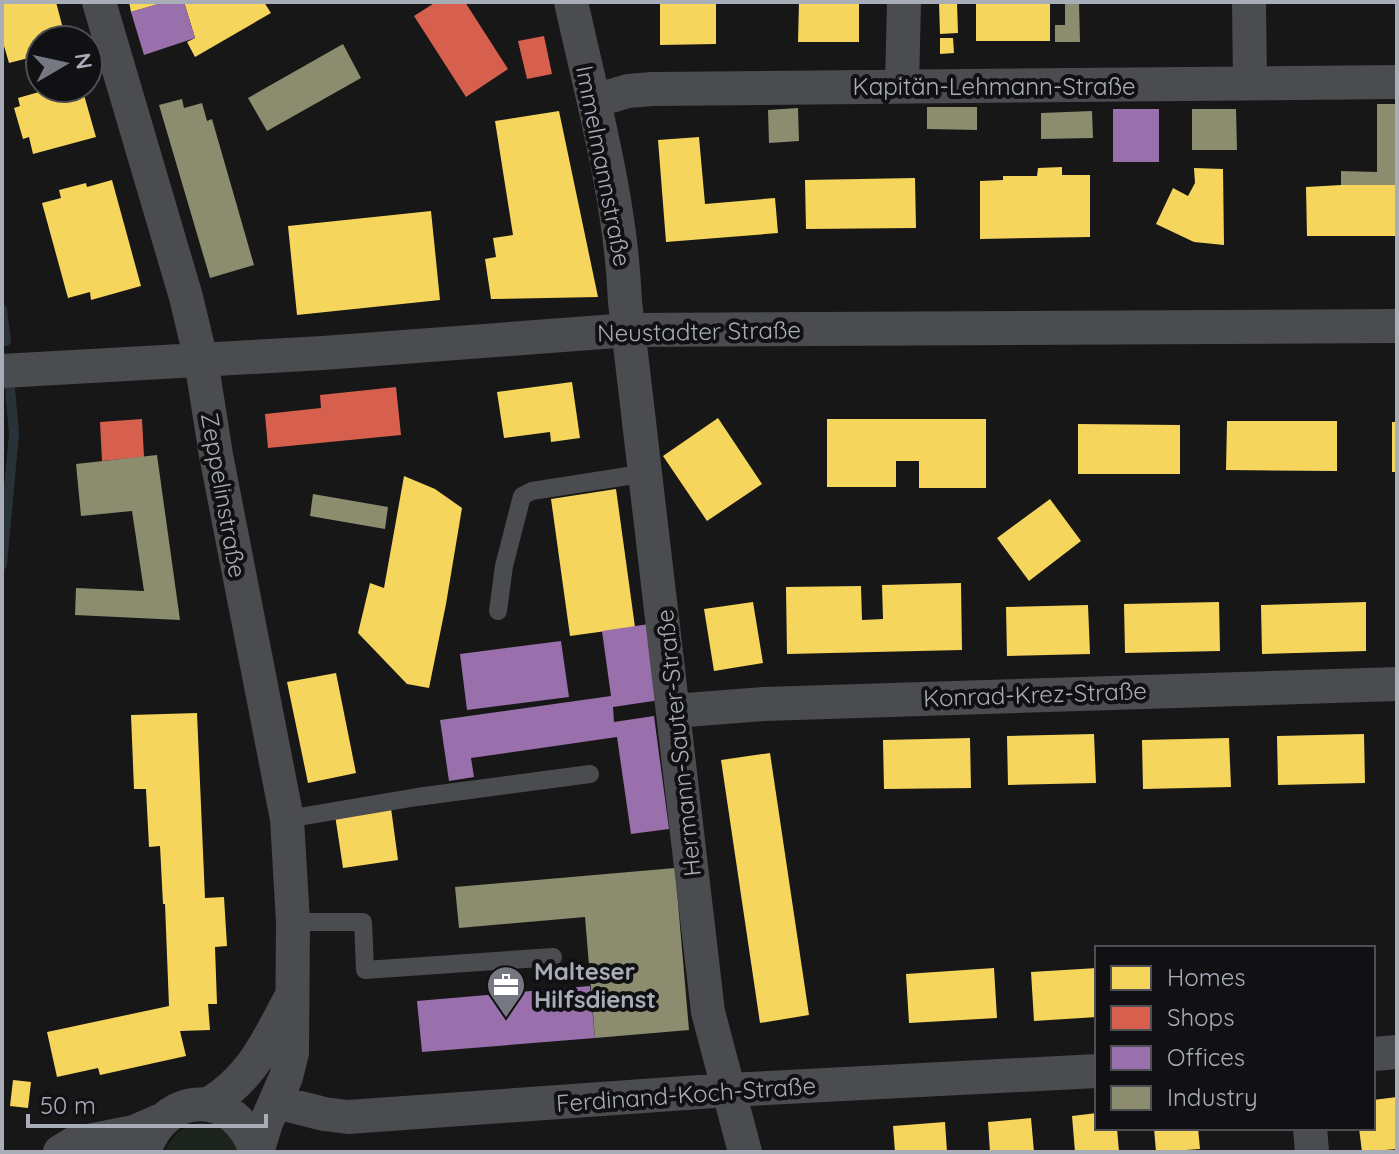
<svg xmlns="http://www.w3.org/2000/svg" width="1399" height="1154" viewBox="0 0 1399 1154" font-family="Quicksand,sans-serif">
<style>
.green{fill:#1d241e}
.homes{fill:#f6d55c}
.shops{fill:#d6604d}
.offices{fill:#9970ab}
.industry{fill:#8c8c6e}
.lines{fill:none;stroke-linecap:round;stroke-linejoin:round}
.stream{stroke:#2a3239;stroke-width:10}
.service{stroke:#4b4c50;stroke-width:18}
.minor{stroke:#4b4c50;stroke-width:34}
.labels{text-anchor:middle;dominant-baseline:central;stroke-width:8;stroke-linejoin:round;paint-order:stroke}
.street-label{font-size:24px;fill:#a8adb8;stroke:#111113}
.poi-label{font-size:24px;font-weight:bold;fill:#a8adb8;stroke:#111113;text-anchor:start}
</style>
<rect width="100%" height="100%" fill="#171717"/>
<!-- green -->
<path class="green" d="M198,1123C224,1124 227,1132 242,1152H165C171,1136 182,1128 198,1123Z"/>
<!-- homes -->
<path class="homes" d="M2,2H56L66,40H40V55L9,63L2,39Z
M129,2H161L162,3L131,12Z
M184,2H264L271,13L195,57L187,42L195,38Z
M660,2H716V44L660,45Z
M799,2H859V42H798Z
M939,2H957L958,33L940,34Z
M976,2H1050V41H976Z
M940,38H953L954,53L940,54Z
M53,88H82L96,137L33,154L29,137L23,139L14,108L20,106L18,98Z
M559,111L598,297L491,299L485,259L496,257L493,238L513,235L495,121Z
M699,137L705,204L775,198L778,233L666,242L658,140Z
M1062,167V175H1090V237L980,239V181L1003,180V176H1037L1038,168Z
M1194,168L1223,169L1224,245L1194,242L1156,224L1173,188L1188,196L1195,183Z
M915,178L916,228L806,229L805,180Z
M112,180L141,286L91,300L90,292L68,298L42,203L61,198L59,190L86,183L87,187Z
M1341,185H1397V236H1307L1306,187Z
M431,211L440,300L297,315L288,226Z
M572,382L580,438L551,442L550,432L504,438L497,392Z
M718,418L762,484L707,521L663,456Z
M827,419H986V488H919V461H896V487H827Z
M1227,421H1337V471L1226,470Z
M1392,422H1397V472H1392Z
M1078,424L1180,425V474H1078Z
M404,476L435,489L462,508L446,604L429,688L407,684L358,633L370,583L384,588Z
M616,489L635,627L570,636L551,499Z
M1050,499L1081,541L1029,581L997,538Z
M961,583L962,650L787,654L786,587L861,586L862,620L883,619L882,585Z
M753,602L763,663L714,671L704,609Z
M1219,602L1220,651L1125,653L1124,604Z
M1366,602V651L1262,654L1261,605Z
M1088,605L1090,654L1007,656L1006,607Z
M336,673L356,773L308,783L287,682Z
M197,713L205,898L224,897L227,946L215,947L217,1004H208L210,1030L180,1031L186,1056L100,1075L98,1068L57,1077L47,1032L169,1006L165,904H163L160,846L149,847L146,789H134L131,715Z
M1094,734L1096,783L1008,785L1007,736Z
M1364,734L1365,783L1278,785L1277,736Z
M970,738L971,788L884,789L883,740Z
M1229,738L1231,787L1143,789L1142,740Z
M770,753L809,1015L760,1023L721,760Z
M391,808L398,860L343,868L335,815Z
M994,968L997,1018L909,1023L906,974Z
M1097,968V1017L1034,1021L1031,972Z
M13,1080L31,1082L28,1108L10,1106Z
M1397,1097V1149L1362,1152L1359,1128H1373V1100Z
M1097,1113V1128H1117L1119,1152H1075L1072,1116Z
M1031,1118L1034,1152H990L988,1122Z
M945,1122L947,1152H895L893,1126Z
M1154,1128H1198L1200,1149L1156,1152Z"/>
<!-- shops -->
<path class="shops" d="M436,2H465L508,69L466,97L414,16Z
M544,36L552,74L527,79L518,41Z
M396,387L401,435L268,448L265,414L321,408L320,395Z
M142,419L144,457L102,461L100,422Z"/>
<!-- offices -->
<path class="offices" d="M164,2H184L195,38L144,55L131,12Z
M1113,109H1159V162H1113Z
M649,624L660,700L613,707L614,722L654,716L669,829L631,834L617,737L471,758L474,777L449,781L440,720L611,696L602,631Z
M561,641L569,697L467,710L460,654Z
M590,986L595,1038L422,1052L417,1001Z"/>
<!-- industry -->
<path class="industry" d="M1065,2H1079L1080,42H1055V25H1065Z
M343,44L361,78L267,131L248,98Z
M182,99L184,108L202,103L207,121L212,119L254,265L210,278L159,105Z
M1377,104H1397V185H1341V171L1377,172Z
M927,107H977V130L927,129Z
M798,108L799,141L769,143L768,110Z
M1192,109H1236L1237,150H1192Z
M1092,111L1093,138L1041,139V113Z
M157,455L180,620L75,615L76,588L144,591L132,511L81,516L76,464Z
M313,494L388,507L385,529L310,516Z
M675,868L689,1030L595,1038L585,917L459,928L455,887Z"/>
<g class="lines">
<!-- stream -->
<path class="stream" d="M2,309L6,341
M2,565L14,434L9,377"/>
<!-- service -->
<path class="service" d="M498,611L504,566L522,496L532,491L647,473
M287,819L417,797L590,774
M293,922H363L365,970L553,957"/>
<!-- minor -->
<path class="minor" d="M99,2L186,297L201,360L216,455L287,819L293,922L292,1053L286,1077L266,1123L257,1152
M571,2C593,101 621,200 625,302L708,1012L745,1152
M1249,2L1250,83
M902,86L904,2
M594,101L628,91L652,89L1397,82
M2,371L323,353L629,330L1397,326
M674,711L764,704L1397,684
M1373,1054L1397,1052
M277,1102L324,1114L348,1117L728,1090L1097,1071
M209,1104C252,1078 267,1042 290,999
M1310,1128L1312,1152
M60,1152L73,1144L134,1132L159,1121
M144,1152C164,1089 236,1088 256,1152"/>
</g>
<!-- icons -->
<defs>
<g id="office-pin" transform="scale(2)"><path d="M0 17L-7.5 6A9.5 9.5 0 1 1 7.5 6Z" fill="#757880" stroke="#111113"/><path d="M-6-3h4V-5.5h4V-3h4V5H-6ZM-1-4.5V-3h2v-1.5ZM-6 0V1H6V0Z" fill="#fff"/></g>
</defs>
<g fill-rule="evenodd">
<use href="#office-pin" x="506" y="985"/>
</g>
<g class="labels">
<!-- street labels -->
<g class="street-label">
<text x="994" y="86">Kapitän-Lehmann-Straße</text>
<text transform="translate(604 166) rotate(79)">Immelmannstraße</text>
<text transform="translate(699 331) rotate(-1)">Neustadter Straße</text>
<text transform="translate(224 495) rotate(80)">Zeppelinstraße</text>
<text transform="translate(1035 694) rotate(-2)">Konrad-Krez-Straße</text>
<text transform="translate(678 743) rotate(-96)">Hermann-Sauter-Straße</text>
<text transform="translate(686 1094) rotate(-4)">Ferdinand-Koch-Straße</text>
</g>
<!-- poi labels -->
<g class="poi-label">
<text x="534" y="971">Malteser<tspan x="534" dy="28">Hilfsdienst</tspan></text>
</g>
</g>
<!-- border -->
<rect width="1399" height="1154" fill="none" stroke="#a8adb8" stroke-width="8"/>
<!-- legend -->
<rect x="1095" y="946" width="280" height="184" fill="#111113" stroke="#4d4f55" stroke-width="2"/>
<rect x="1111" y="966" width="40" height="24" fill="#f6d55c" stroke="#4d4f55" stroke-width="2"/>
<text x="1167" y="986" font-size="24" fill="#a8adb8">Homes</text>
<rect x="1111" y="1006" width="40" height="24" fill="#d6604d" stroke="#4d4f55" stroke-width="2"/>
<text x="1167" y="1026" font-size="24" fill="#a8adb8">Shops</text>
<rect x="1111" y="1046" width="40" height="24" fill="#9970ab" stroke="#4d4f55" stroke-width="2"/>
<text x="1167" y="1066" font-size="24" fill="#a8adb8">Offices</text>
<rect x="1111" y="1086" width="40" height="24" fill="#8c8c6e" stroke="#4d4f55" stroke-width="2"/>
<text x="1167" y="1106" font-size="24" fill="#a8adb8">Industry</text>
<!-- north arrow -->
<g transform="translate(64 64) rotate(81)"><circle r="38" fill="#111113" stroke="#4d4f55" stroke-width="2"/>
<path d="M0-6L14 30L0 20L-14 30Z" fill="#757880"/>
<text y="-12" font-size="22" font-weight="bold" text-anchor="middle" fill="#a8adb8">N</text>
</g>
<!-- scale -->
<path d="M28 1114v12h238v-12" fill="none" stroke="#a8adb8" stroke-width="4"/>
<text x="40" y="1114" font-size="24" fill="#a8adb8" stroke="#111113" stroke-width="6" paint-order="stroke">50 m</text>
</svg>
